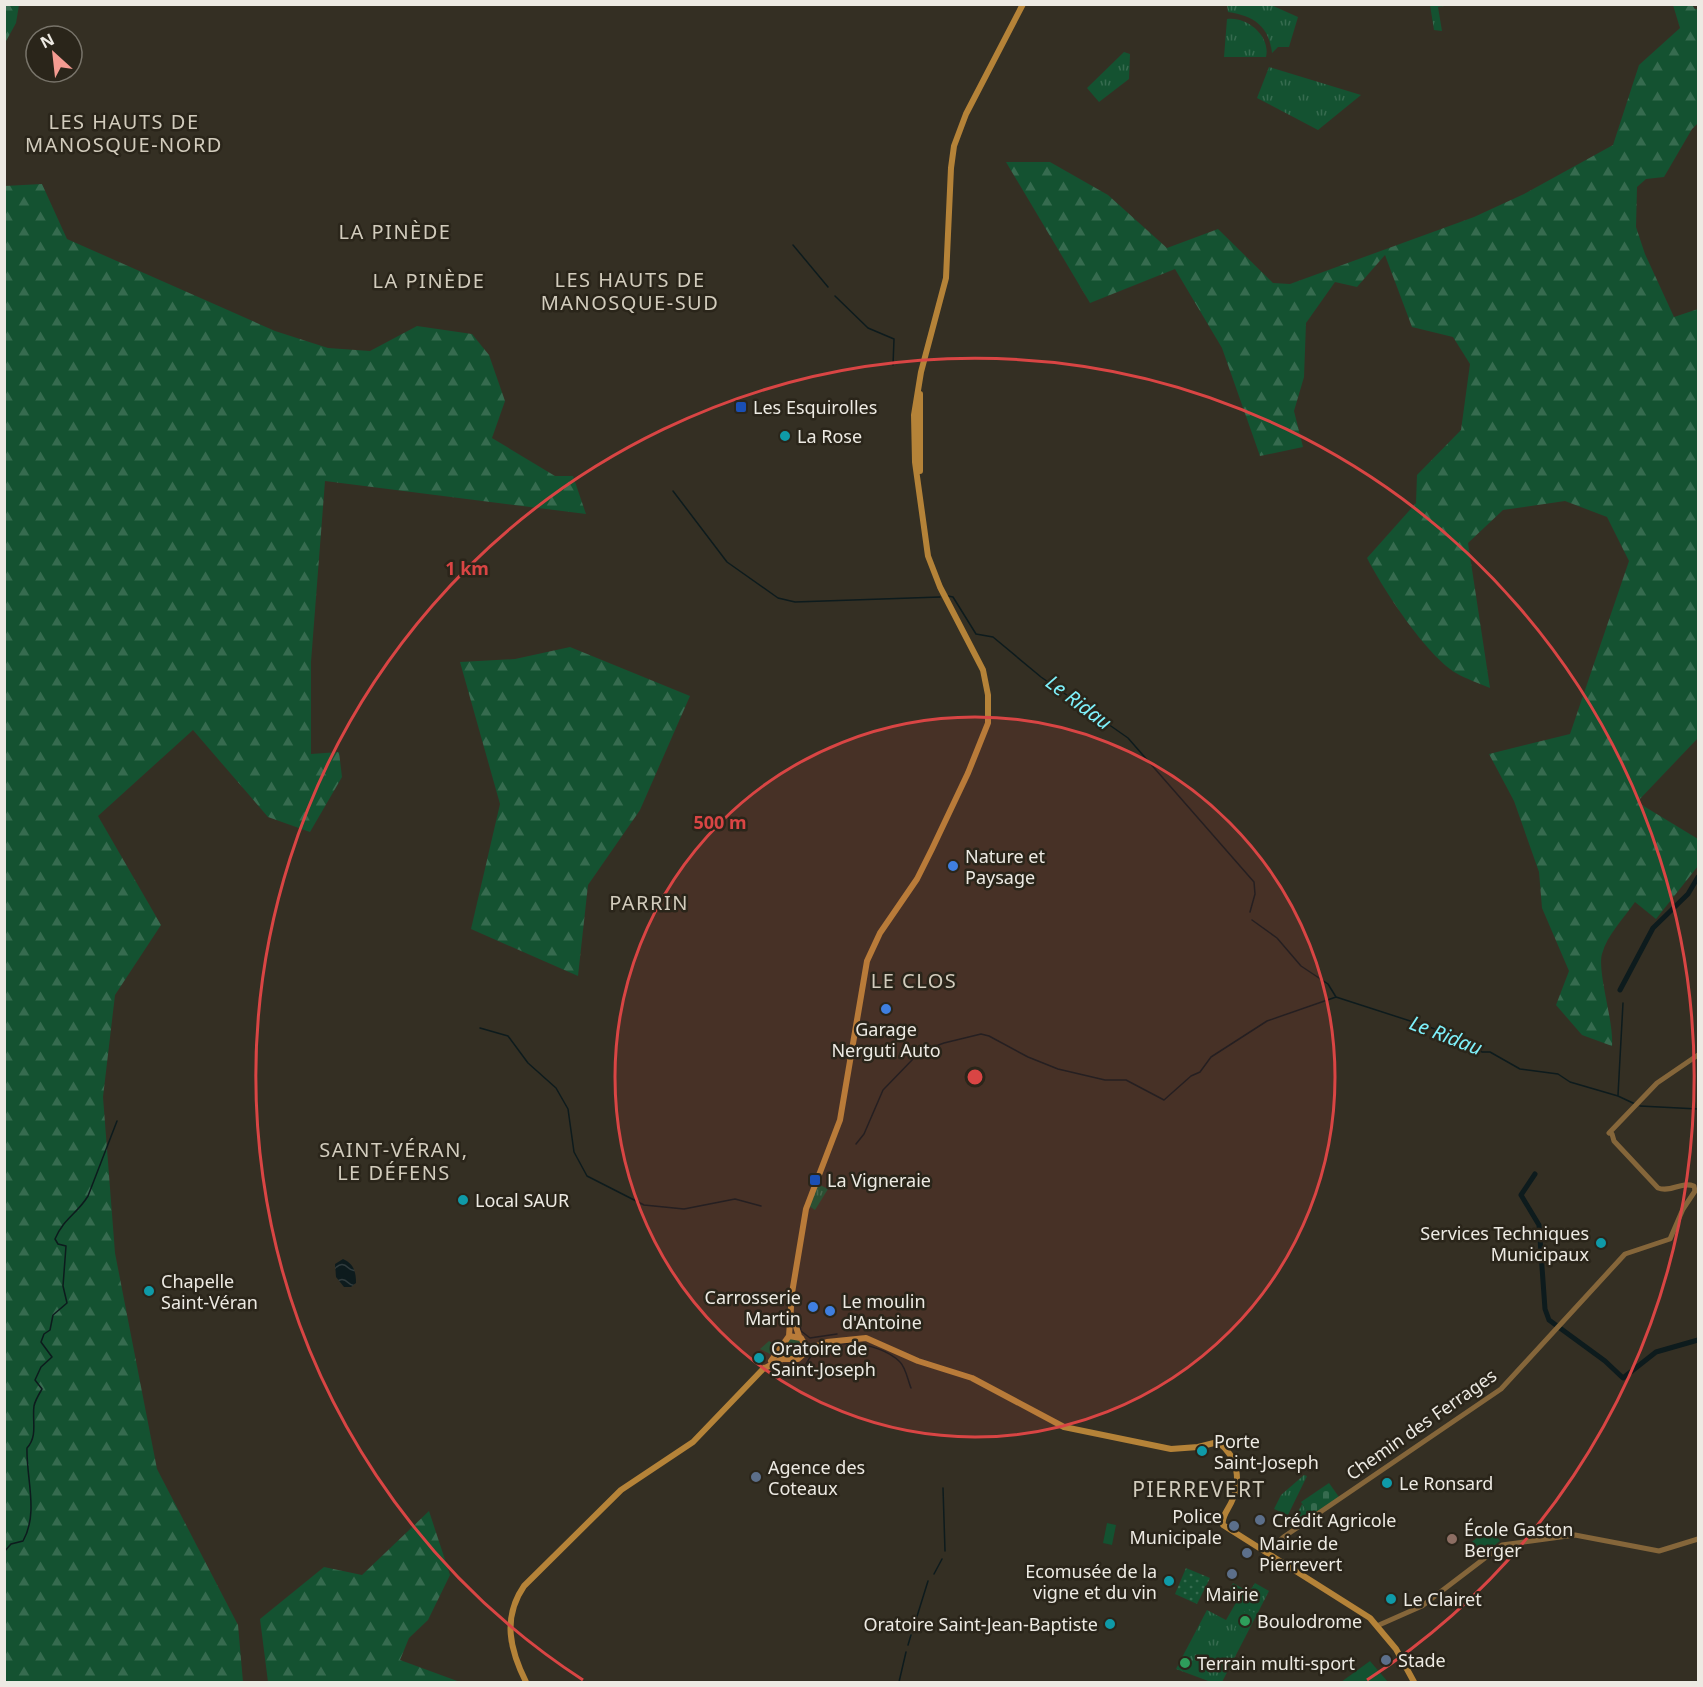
<svg xmlns="http://www.w3.org/2000/svg" width="1703" height="1687" viewBox="0 0 1703 1687" font-family="'Noto Sans',sans-serif">
<style>
.grass{fill:url(#grass-tufts)}
.forest{fill:url(#forest-firs)}
.cemetery{fill:url(#cemetery-stones)}
.garden{fill:url(#garden-dots)}
.pitch{fill:#145231}
.water{fill:url(#water-waves)}
.lines{fill:none;stroke-linecap:round;stroke-linejoin:round}
.stream{stroke:#0d1b1d;stroke-width:1.5}
.canal{stroke:#0d1b1d;stroke-width:5}
.tertiary{stroke:#85663a;stroke-width:5}
.secondary{stroke:#b58338;stroke-width:6}
.ring{fill:none;stroke:#d94544;stroke-width:3}
.transit-dot{fill:#1a4fb4;stroke:#2a251a;stroke-width:2}
.culture-dot{fill:#0f9aa8;stroke:#2a251a;stroke-width:2}
.shop-dot{fill:#3f7fe0;stroke:#2a251a;stroke-width:2}
.service-dot{fill:#5c6f8a;stroke:#2a251a;stroke-width:2}
.education-dot{fill:#8d6e63;stroke:#2a251a;stroke-width:2}
.leisure-dot{fill:#2e9e5b;stroke:#2a251a;stroke-width:2}
.labels{text-anchor:middle;dominant-baseline:central;stroke-width:5;stroke-linejoin:round;paint-order:stroke}
.poi-label{font-size:18px;fill:#edeae3;stroke:#2a251a;text-anchor:start}
.street-label{font-size:18px;fill:#edeae3;stroke:#2a251a}
.neighbourhood-label{font-size:20px;letter-spacing:1.5px;fill:#d2ccbd;stroke:#2a251a}
.water-label{font-size:20px;font-style:italic;fill:#7ef1fb;stroke:#2a251a}
.quarter-label{font-size:21px;letter-spacing:1.5px;fill:#d2ccbd;stroke:#2a251a}
.centre{fill:#d94544;stroke:#2a251a;stroke-width:3}
.ring-label{font-size:18px;text-anchor:middle;font-weight:bold;fill:#d94544;stroke:#2a251a;stroke-width:5;stroke-linejoin:round;paint-order:stroke}
</style>
<defs>
<pattern id="grass-tufts" width="24" height="20" patternUnits="userSpaceOnUse" patternTransform="scale(1.5)"><rect width="24" height="20" fill="#145231"/><path d="M3 7l-1-3M5 7V3M7 7l1-3M15 17l-1-3M17 17v-4M19 17l1-3" fill="none" stroke="#366b4f"/></pattern>
<pattern id="forest-firs" width="22" height="20" patternUnits="userSpaceOnUse" patternTransform="scale(1.5)"><rect width="22" height="20" fill="#145231"/><path d="M5 1l3.5 6h-7zM16 11l3.5 6h-7z" fill="#366b4f"/></pattern>
<pattern id="cemetery-stones" width="16" height="16" patternUnits="userSpaceOnUse" patternTransform="scale(1.5)"><rect width="16" height="16" fill="#145231"/><path d="M2 7V4a2 2 0 0 1 4 0v3zM10 15v-3a2 2 0 0 1 4 0v3z" fill="#366b4f"/></pattern>
<pattern id="garden-dots" width="8" height="8" patternUnits="userSpaceOnUse" patternTransform="scale(1.5)"><rect width="8" height="8" fill="#145231"/><path d="M2 2h.1M6 6h.1" fill="none" stroke="#366b4f" stroke-width="1.8" stroke-linecap="round"/></pattern>
<pattern id="water-waves" width="16" height="10" patternUnits="userSpaceOnUse" patternTransform="scale(1.5)"><rect width="16" height="10" fill="#0d1b1d"/><path d="M0 5q4-4 8 0t8 0" fill="none" stroke="#313c3e"/></pattern>
</defs>
<rect width="100%" height="100%" fill="#342f23"/>
<!-- grass -->
<path class="grass" d="M1227,5H1271L1298,17L1289,47H1278L1272,53C1269,26 1254,16 1228,12Z
M1430,5H1450L1438,7L1442,31L1434,30Z
M1227,19C1247,16 1271,36 1266,57H1224Z
M1124,52L1130,54L1129,79L1099,102L1087,88Z
M1269,67L1361,95L1318,130L1257,98Z
M818,1184L828,1189L815,1210L809,1206Z
M784 1347a9 9 0 1 1 18 0a9 9 0 1 1-18 0Z
M769,1341L777,1346L770,1354L760,1349Z
M1304,1475L1307,1476L1288,1515L1274,1509L1281,1495Z
M1302,1504L1310,1516L1290,1528Z
M1233,1583L1249,1592L1255,1583L1269,1591L1222,1682H1211L1176,1669L1207,1610L1226,1620L1237,1601L1227,1595Z"/>
<!-- forest -->
<path class="forest" d="M5,4L19,5L16,23L5,43Z
M1673,5H1692L1695,9H1698V123L1692,129L1664,177L1646,179L1637,187L1636,227L1645,254L1674,317L1698,309V738L1637,802L1698,839V866L1656,919L1635,902C1624,918 1607,935 1602,954C1597,972 1614,1021 1612,1046L1582,1035L1556,1005L1569,971L1542,908L1539,872L1514,801L1489,754L1570,734L1629,561L1607,517L1565,501L1503,510L1468,543L1490,688C1479,683 1466,679 1456,673C1426,655 1383,589 1367,558L1416,503L1417,475L1461,430L1470,364L1453,337L1412,327L1385,255L1357,287L1335,282L1306,323L1304,377L1294,411L1303,447L1260,456L1222,348L1175,269L1090,303L1006,162H1050L1108,195L1167,248L1218,229L1273,283L1290,284L1474,217L1524,194L1613,145L1639,65L1680,28Z
M42,184L67,239L275,331L328,348L370,351L417,326L472,334L489,355L505,401L492,438L555,476H573L586,514L325,481L311,662V754L339,752L342,777L310,832L268,817L193,730L98,816L161,925L115,995L103,1097L115,1253L157,1469L238,1625L243,1682H5L4,186Z
M570,647L690,696L640,810L588,885L578,976L471,929L500,804L460,662L515,659Z
M429,1511L450,1575L428,1620L409,1638L400,1660L460,1682H268L260,1619L324,1567L362,1575Z"/>
<!-- cemetery -->
<path class="cemetery" d="M1329,1483L1339,1497L1310,1516L1301,1502Z"/>
<!-- garden -->
<path class="garden" d="M1186,1568L1210,1578L1197,1604L1175,1594Z"/>
<!-- pitch -->
<path class="pitch" d="M1107,1523L1116,1525L1112,1545L1103,1543Z
M1490,1528L1500,1541L1479,1557L1469,1544Z
M1246,1609L1255,1613L1244,1634L1235,1629Z
M1370,1661L1388,1682H1341Z"/>
<!-- water -->
<path class="water" d="M343,1259C354,1264 356,1272 356,1283L351,1287H344L336,1277L335,1264Z"/>
<g class="lines">
<!-- stream -->
<path class="stream" d="M793,245L828,287
M835,296L868,328L894,339L893,365
M673,491L727,562L778,598L795,602L940,597
M948,596L953,597L976,634L993,637L1041,677L1128,738L1254,882L1255,894L1250,912
M1252,920L1277,938L1301,966L1328,984L1336,997L1469,1040L1482,1052H1490L1520,1069L1558,1074L1570,1082L1618,1096L1635,1104
M480,1028L508,1036L528,1063L556,1088L568,1109L574,1152L587,1176L644,1205L684,1209L735,1199L761,1206
M1618,1095L1623,1003
M1640,1106L1698,1109
M856,1144L864,1134L883,1090L913,1059L925,1050L944,1043L981,1034L989,1036L1028,1057L1058,1069L1105,1080H1126L1164,1100L1191,1076L1200,1072L1211,1057L1267,1021L1336,997
M798,1316L801,1331L810,1338L837,1334
M806,1364C820,1333 880,1341 900,1362C906,1368 908,1381 911,1388
M943,1488L945,1551
M4,1552L11,1544L23,1541C39,1513 26,1478 27,1448C38,1436 32,1421 34,1406C35,1401 39,1394 42,1389L35,1380L41,1367L52,1357L41,1342L44,1334L50,1330L53,1315L67,1303L63,1286L66,1246L58,1244L55,1239C64,1218 77,1214 88,1196L117,1121
M934,1574L942,1559
M914,1626L928,1581
M908,1645L911,1635
M899,1682L906,1652"/>
<!-- canal -->
<path class="canal" d="M1620,990L1653,928L1688,894L1698,877
M1535,1174L1521,1195L1539,1225L1545,1309L1549,1320L1605,1361L1623,1378L1656,1352L1698,1340"/>
<!-- tertiary -->
<path class="tertiary" d="M1609,1133L1657,1083L1698,1055
M1266,1552L1285,1536L1501,1389L1625,1254L1670,1239L1683,1209L1695,1191L1694,1186C1681,1181 1671,1193 1658,1188L1614,1141L1612,1134
M1379,1625L1422,1606L1502,1545L1575,1535L1659,1551L1698,1539"/>
<!-- secondary -->
<path class="secondary" d="M920,471V394
M793,1317L799,1336
M789,1336L792,1293L806,1209L840,1120L867,961L880,933L917,879L932,849L968,773L988,723V695L983,670L940,587L928,556L915,462L914,415L921,372L946,278L951,168L954,146L966,114L1023,4
M771,1361L789,1336L801,1338L805,1345V1351
M763,1369L782,1359H798L809,1349L827,1342L866,1338L918,1361L972,1378L1064,1427L1171,1449L1198,1447L1218,1442C1238,1457 1242,1481 1231,1503C1227,1511 1221,1518 1223,1525L1370,1618L1396,1649L1414,1682
M526,1682C510,1650 502,1618 524,1586L621,1490L693,1442L764,1368"/>
</g>
<!-- distance rings -->
<circle cx="975" cy="1077" r="360" fill="#d94544" fill-opacity=".12"/>
<g class="ring">
<circle cx="975" cy="1077" r="360"/>
<path d="M583 1680A719 719 0 1 1 1367 1680"/>
</g>
<!-- markers -->
<g class="transit-dot">
<rect x="735" y="401" width="12" height="12" rx="3"/>
<rect x="809" y="1174" width="12" height="12" rx="3"/>
</g>
<g class="culture-dot">
<circle cx="785" cy="436" r="6"/>
<circle cx="463" cy="1200" r="6"/>
<circle cx="1601" cy="1243" r="6"/>
<circle cx="149" cy="1291" r="6"/>
<circle cx="759" cy="1358" r="6"/>
<circle cx="1202" cy="1451" r="6"/>
<circle cx="1387" cy="1483" r="6"/>
<circle cx="1169" cy="1581" r="6"/>
<circle cx="1391" cy="1599" r="6"/>
<circle cx="1110" cy="1624" r="6"/>
</g>
<g class="shop-dot">
<circle cx="953" cy="866" r="6"/>
<circle cx="886" cy="1009" r="6"/>
<circle cx="813" cy="1307" r="6"/>
<circle cx="830" cy="1311" r="6"/>
</g>
<g class="service-dot">
<circle cx="756" cy="1477" r="6"/>
<circle cx="1260" cy="1520" r="6"/>
<circle cx="1234" cy="1526" r="6"/>
<circle cx="1247" cy="1553" r="6"/>
<circle cx="1232" cy="1574" r="6"/>
<circle cx="1386" cy="1660" r="6"/>
</g>
<circle class="education-dot" cx="1452" cy="1539" r="6"/>
<g class="leisure-dot">
<circle cx="1245" cy="1621" r="6"/>
<circle cx="1185" cy="1663" r="6"/>
</g>
<g class="labels">
<!-- poi labels -->
<g class="poi-label">
<text x="753" y="407">Les Esquirolles</text>
<text x="797" y="436">La Rose</text>
<text x="965" y="856">Nature et<tspan x="965" dy="21">Paysage</tspan></text>
<text x="886" y="1029" text-anchor="middle">Garage<tspan x="886" dy="21">Nerguti Auto</tspan></text>
<text x="827" y="1180">La Vigneraie</text>
<text x="475" y="1200">Local SAUR</text>
<text x="1589" y="1233" text-anchor="end">Services Techniques<tspan x="1589" dy="21">Municipaux</tspan></text>
<text x="161" y="1281">Chapelle<tspan x="161" dy="21">Saint-Véran</tspan></text>
<text x="801" y="1297" text-anchor="end">Carrosserie<tspan x="801" dy="21">Martin</tspan></text>
<text x="842" y="1301">Le moulin<tspan x="842" dy="21">d'Antoine</tspan></text>
<text x="771" y="1348">Oratoire de<tspan x="771" dy="21">Saint-Joseph</tspan></text>
<text x="1214" y="1441">Porte<tspan x="1214" dy="21">Saint-Joseph</tspan></text>
<text x="768" y="1467">Agence des<tspan x="768" dy="21">Coteaux</tspan></text>
<text x="1399" y="1483">Le Ronsard</text>
<text x="1222" y="1516" text-anchor="end">Police<tspan x="1222" dy="21">Municipale</tspan></text>
<text x="1272" y="1520">Crédit Agricole</text>
<text x="1464" y="1529">École Gaston<tspan x="1464" dy="21">Berger</tspan></text>
<text x="1259" y="1543">Mairie de<tspan x="1259" dy="21">Pierrevert</tspan></text>
<text x="1157" y="1571" text-anchor="end">Ecomusée de la<tspan x="1157" dy="21">vigne et du vin</tspan></text>
<text x="1232" y="1594" text-anchor="middle">Mairie</text>
<text x="1403" y="1599">Le Clairet</text>
<text x="1257" y="1621">Boulodrome</text>
<text x="1098" y="1624" text-anchor="end">Oratoire Saint-Jean-Baptiste</text>
<text x="1398" y="1660">Stade</text>
<text x="1197" y="1663">Terrain multi-sport</text>
</g>
<!-- street labels -->
<g class="street-label">
<text transform="translate(1421 1424) rotate(-35)">Chemin des Ferrages</text>
</g>
<!-- neighbourhood labels -->
<g class="neighbourhood-label">
<text x="124" y="121">LES HAUTS DE<tspan x="124" dy="23">MANOSQUE-NORD</tspan></text>
<text x="395" y="231">LA PINÈDE</text>
<text x="630" y="279">LES HAUTS DE<tspan x="630" dy="23">MANOSQUE-SUD</tspan></text>
<text x="429" y="280">LA PINÈDE</text>
<text x="649" y="902">PARRIN</text>
<text x="914" y="980">LE CLOS</text>
<text x="394" y="1149">SAINT-VÉRAN,<tspan x="394" dy="23">LE DÉFENS</tspan></text>
</g>
<!-- water labels -->
<g class="water-label">
<text transform="translate(1079 702) rotate(37)">Le Ridau</text>
<text transform="translate(1446 1035) rotate(21)">Le Ridau</text>
</g>
<!-- quarter labels -->
<g class="quarter-label">
<text x="1199" y="1489">PIERREVERT</text>
</g>
</g>
<circle cx="975" cy="1077" r="9" class="centre"/>
<g class="ring-label">
<text x="467" y="575">1 km</text>
<text x="720" y="829">500 m</text>
</g>
<!-- border -->
<rect width="1703" height="1687" fill="none" stroke="#edeae3" stroke-width="12"/>
<!-- north arrow -->
<g transform="translate(54 54) rotate(333)"><circle r="28" fill="#2a251a" stroke="#78746a" stroke-width="1.5"/>
<path d="M0-4.5L10 22L0 15L-10 22Z" fill="#f59c92"/>
<text y="-9" font-size="16" font-weight="bold" text-anchor="middle" fill="#edeae3">N</text>
</g>
</svg>
